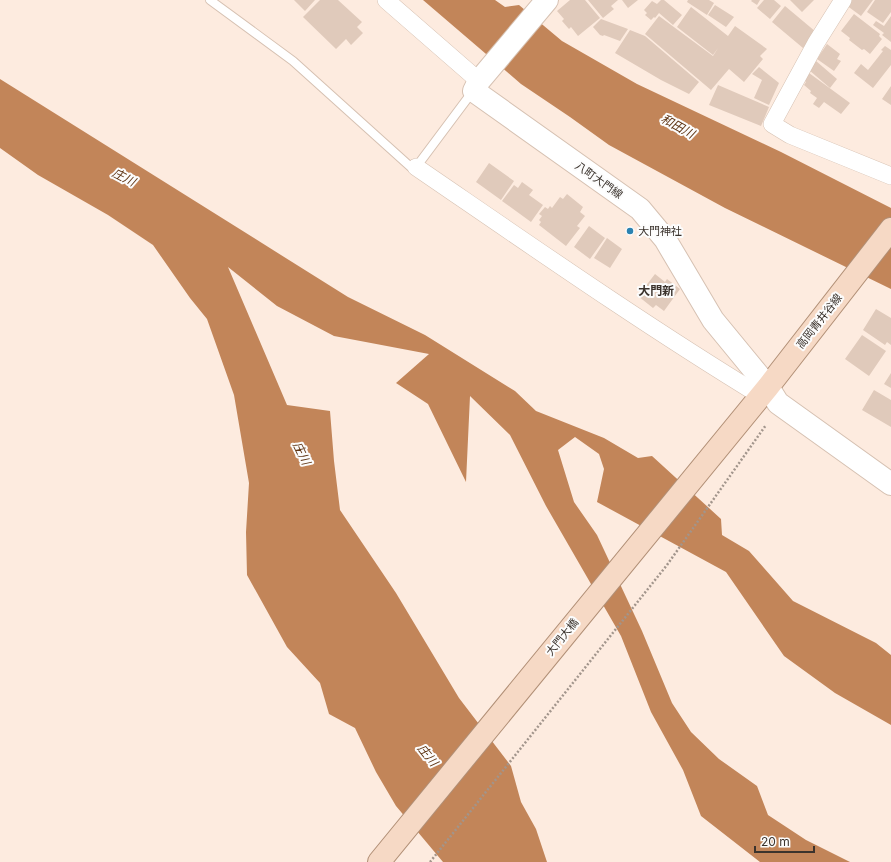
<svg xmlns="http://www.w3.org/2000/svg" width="891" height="862" viewBox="0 0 891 862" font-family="Inter,'Noto Sans JP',sans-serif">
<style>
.water{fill:#c28559}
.building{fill:#e0cabb}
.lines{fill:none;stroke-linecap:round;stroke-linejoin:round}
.lane-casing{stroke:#d6c1b2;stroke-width:10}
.street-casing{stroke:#d6c1b2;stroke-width:18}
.secondary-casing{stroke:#d6c1b2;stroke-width:24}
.primary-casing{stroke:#b18f76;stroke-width:24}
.path{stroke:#a2958c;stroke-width:2.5;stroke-dasharray:2 2;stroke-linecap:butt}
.lane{stroke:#fff;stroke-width:8}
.street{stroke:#fff;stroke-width:17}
.secondary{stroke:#fff;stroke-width:22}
.primary{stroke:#f6d9c5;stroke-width:22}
.poi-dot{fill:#2a82b1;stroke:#fcfcfc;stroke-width:1.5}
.labels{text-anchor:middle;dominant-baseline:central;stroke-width:4;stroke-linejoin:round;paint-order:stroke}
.street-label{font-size:11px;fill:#3b332d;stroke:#fcfcfc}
.poi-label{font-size:11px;fill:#3b332d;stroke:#fcfcfc;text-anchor:start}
.water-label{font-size:12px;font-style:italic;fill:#5f3514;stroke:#fcfcfc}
.neighbourhood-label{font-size:12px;font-weight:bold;fill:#3b332d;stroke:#fcfcfc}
</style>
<rect width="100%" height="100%" fill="#fdebdf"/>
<!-- water -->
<path class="water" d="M423,0H495L505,7L519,5L562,41L637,84L781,152L891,208V289L725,208L609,145L570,117L521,84Z
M0,79L348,297L425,335L515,391L536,411L604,438L638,458L652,456L721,519L722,535L749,551L793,601L876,643L891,655V725L835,693L784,656L726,572L597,502L604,469L599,454L575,437L558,450L574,502L597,535L642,631L672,703L691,732L719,759L757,786L768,815L806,840L850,862H760L701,816L683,770L651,712L621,636L546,506L510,435L470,396L466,482L428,404L396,383L429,354L334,336L277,306L228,267L287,405L330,411L334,461L340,510L396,593L459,698L511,766L521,802L536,829L547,862H443L396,806L376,772L355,728L329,714L320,683L287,647L247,575L246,532L249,483L234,395L207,319L190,298L153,245L108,215L38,175L0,148Z"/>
<!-- building -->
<path class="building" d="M294,0H315L305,11Z
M320,0H338L362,22L357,27L363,33L351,45L346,39L336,49L303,17Z
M570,0H585L600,18L578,36L571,27L569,29L562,21L564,19L557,11Z
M588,0H618L611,6L614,9L603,18Z
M622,0H638L628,8Z
M661,0H664L682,15L673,25L659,13L655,18L654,17L651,20L645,15L647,13L644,10L652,1L657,4Z
M688,0H709L714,3L707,15L687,2Z
M752,0H760L757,5L751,1Z
M764,0H774L781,6L770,19L757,8Z
M790,0H814L802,12Z
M850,0H873L861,16L846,5Z
M875,0H891V12L883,23L867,12Z
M715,5L734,17L726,27L708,15Z
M785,6L816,32L803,48L772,22Z
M691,7L728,36L735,26L767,49L760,56L763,59L744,82L729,69L711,90L645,34L659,16L713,56L718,48L713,55L677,27Z
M854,14L880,34L879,36L882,39L870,54L864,49L862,50L849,40L850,38L841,31Z
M891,16V42L882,35L884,33L873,25L876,21L884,26Z
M601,19L628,29L620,41L604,35L603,36L600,35L593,27Z
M630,30L645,36L699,82L689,94L661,80L615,53Z
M827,44L840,54L837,59L841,61L834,71L817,59Z
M885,46L891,50V65L873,88L854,73L861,64L868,70L883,51L881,50Z
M816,61L837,79L830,88L809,70Z
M759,67L779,83L769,105L754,98L762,80L752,74Z
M809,73L850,103L841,114L824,102L819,108L813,104L817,98L810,93L811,91L804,85L806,82L804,80Z
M718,85L769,107L761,126L709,105Z
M891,86V105L882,99Z
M489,163L514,181L501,200L476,182Z
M522,182L533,190L529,195L543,205L531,222L502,201L514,185L518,188Z
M567,194L583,207L580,212L585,216L577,226L580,228L566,246L539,225L541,222L539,220L542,216L539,214L545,207L548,209L550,206L552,208L560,197L563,199Z
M589,226L605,238L590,259L574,247Z
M607,238L622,249L610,268L594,258Z
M655,274L665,282L667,279L680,289L664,311L656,305L653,308L638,296Z
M876,309L891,318V345L887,342L885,345L863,330Z
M862,335L886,351L869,376L845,359Z
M891,373V388L884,384Z
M874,390L891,400V427L862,410Z"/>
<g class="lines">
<!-- lane casing -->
<g class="lane-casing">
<path id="lane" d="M210,0L293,61L414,170L473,91"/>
</g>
<!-- street casing -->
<g class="street-casing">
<path id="street" d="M386,0L479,81
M843,0L816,43L772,124L790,135L891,176
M416,167C530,245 643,324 761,396"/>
</g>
<!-- secondary casing -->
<g class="secondary-casing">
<path id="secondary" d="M547,0L479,81L474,91L640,209L665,239L713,320L768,387L778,403L891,484"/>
</g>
<!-- primary casing -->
<g class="primary-casing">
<path id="primary" d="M379,862L768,387L891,229"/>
</g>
<!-- path -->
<path class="path" d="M430,862L667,565L766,425"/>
<!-- lane -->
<use href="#lane" class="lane"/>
<!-- street -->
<use href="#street" class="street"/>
<!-- secondary -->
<use href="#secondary" class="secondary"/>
<!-- primary -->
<use href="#primary" class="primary"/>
</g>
<!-- markers -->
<circle class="poi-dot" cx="630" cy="231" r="4"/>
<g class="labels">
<!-- street labels -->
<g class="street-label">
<text transform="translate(599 180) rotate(35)">八町大門線</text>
<text transform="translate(819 321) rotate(-52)">高岡青井谷線</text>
<text transform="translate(562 637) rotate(-51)">大門大橋</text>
</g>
<!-- poi labels -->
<g class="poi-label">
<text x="638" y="231">大門神社</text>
</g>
<!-- water labels -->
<g class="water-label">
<text transform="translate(678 126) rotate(29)">和田川</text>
<text transform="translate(124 177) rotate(27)">庄川</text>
<text transform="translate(302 453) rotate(64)">庄川</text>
<text transform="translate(428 755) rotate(51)">庄川</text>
</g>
<!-- neighbourhood labels -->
<g class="neighbourhood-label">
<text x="656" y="290">大門新</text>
</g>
</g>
<!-- scale -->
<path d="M755 846v6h59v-6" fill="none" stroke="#3b332d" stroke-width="2"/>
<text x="761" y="846" font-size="12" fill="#3b332d" stroke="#fcfcfc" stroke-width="3" paint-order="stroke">20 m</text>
</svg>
